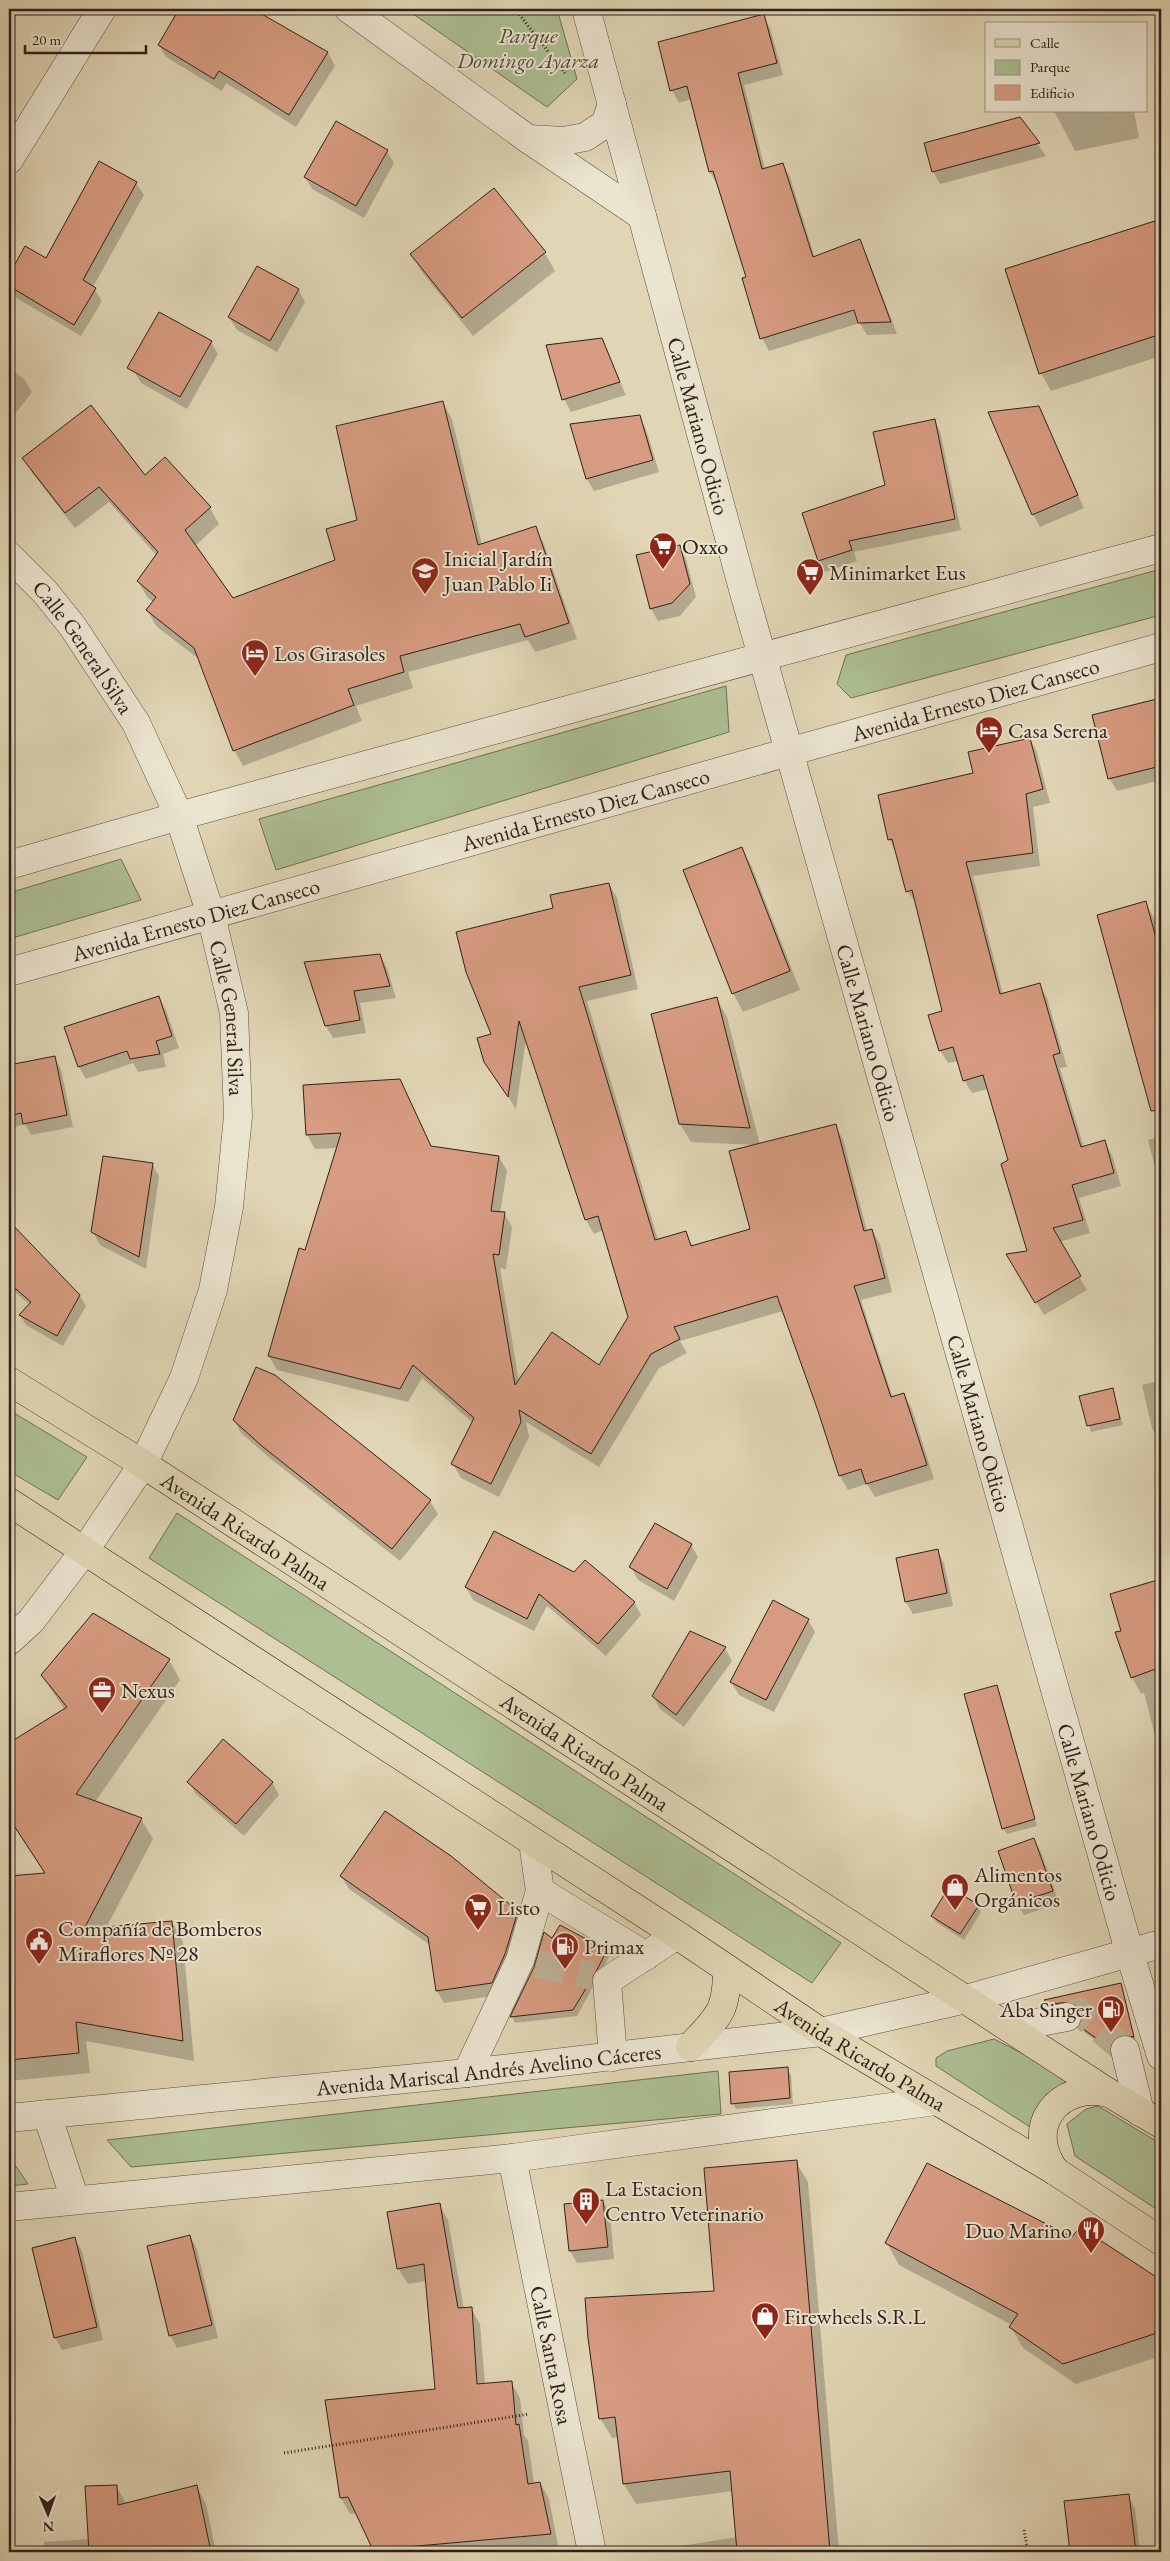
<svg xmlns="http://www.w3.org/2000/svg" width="1170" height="2561" viewBox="0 0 1170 2561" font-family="'EB Garamond',serif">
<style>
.green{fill:#acbe92;stroke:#6e7056}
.shadow{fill:#0003}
.building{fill:#d79b81;stroke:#2f211a}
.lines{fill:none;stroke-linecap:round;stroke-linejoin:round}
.minor-tunnel{stroke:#bdb196;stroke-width:28;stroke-dasharray:28 14;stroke-linecap:butt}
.minor-casing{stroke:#5b4e41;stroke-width:29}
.major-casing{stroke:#2f211a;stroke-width:29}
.path{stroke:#2f211a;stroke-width:3;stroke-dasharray:1 2.5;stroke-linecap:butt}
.minor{stroke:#ebe4cf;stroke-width:28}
.major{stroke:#e0d5b5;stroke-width:28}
.labels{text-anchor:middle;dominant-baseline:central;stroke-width:4;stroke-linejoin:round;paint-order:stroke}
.park-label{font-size:22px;font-style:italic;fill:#4e4838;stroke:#ebe4cf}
.street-label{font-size:22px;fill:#2f211a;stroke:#ebe4cf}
.poi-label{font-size:22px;fill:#2f211a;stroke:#ebe4cf;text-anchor:start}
</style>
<rect width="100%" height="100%" fill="#e0d5b5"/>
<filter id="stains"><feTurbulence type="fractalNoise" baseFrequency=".004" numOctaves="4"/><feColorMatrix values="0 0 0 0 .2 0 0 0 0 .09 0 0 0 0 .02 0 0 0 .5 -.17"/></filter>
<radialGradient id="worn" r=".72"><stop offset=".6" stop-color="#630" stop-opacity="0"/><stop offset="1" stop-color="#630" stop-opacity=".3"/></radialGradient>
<!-- green -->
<path class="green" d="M406,9H557L577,79L547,107Z
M1161,569V615L851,698L837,684L846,655Z
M726,686L729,732L276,870L259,819Z
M121,859L141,900L9,939V893Z
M9,1410L87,1457L58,1500L9,1471Z
M177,1513L841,1943L812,1983L149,1558Z
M994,2039L1071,2078L1035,2110L1033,2129L936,2066V2058L947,2051Z
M718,2071L721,2114L131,2167L107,2140Z
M1098,2106L1161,2144V2212L1075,2156L1067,2124L1086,2109Z
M9,2156L28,2184L9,2186Z"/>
<!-- shadow -->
<path class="shadow" d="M181,9H251L328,53L335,66L296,127L226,83L222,91L166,57L159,45Z
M763,16L770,28L783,75L744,85L765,169L783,164L790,177L815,258L859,241L866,253L897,334L867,335L860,323L769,351L762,338L747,278L717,184L710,172L692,99L679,103L672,90Z
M1054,111H1134L1139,138L1075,151Z
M1019,118L1046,156L940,184L933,171Z
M387,151L394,163L364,218L312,189L305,177Z
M136,183L144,195L93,287L102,301L81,336L13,296L9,289V277L26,248L46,260Z
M494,189L545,253L555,271L473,336L422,272L412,254Z
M1161,220V356L1051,391L1041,373L1007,270Z
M298,289L305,302L277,352L237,330L229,317Z
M601,339L626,395L571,412L564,399Z
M211,342L218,354L187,409L141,383L134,371Z
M9,367L25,380L32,392L9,422Z
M443,403L452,419L482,545L535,528L544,544L577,639L535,652L528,640L408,672L413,688L356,706L362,721L243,766L234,750L200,660L156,626L147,610L153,602L147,597L138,581L157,556L109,502L75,528L33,474L24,458L145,476L165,458L210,508L219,524L195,546L233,600L337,561L359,521Z
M1039,407L1084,508L1040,527L1033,514Z
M639,417L646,429L659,472L594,491L587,479L571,426Z
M934,420L940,431L961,530L854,552L857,561L825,572L819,561L803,514L886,486Z
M679,546L686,559L696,597L680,616L658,621L651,609Z
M1161,699V780L1117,791L1110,779L1094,716Z
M1030,739L1037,752L1050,803L1033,807L1040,866L973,876L1003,995L1039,985L1047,998L1067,1067L1060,1068L1084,1148L1104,1142L1112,1155L1121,1186L1079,1198L1090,1233L1059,1242L1087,1290L1044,1315L1008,1255L1028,1252L1010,1161L989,1089L972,1093L964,1080L958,1061L948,1063L940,1050L943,1012L917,904L907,891L897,853L889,839L975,774Z
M741,849L752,867L800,990L743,1012L733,993Z
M609,884L617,898L638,989L587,1001L658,1240L685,1233L693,1246L751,1230L755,1145L691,1142L680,1124L717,999L727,1017L760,1145L835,1126L843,1139L867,1231L872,1230L880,1244L892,1292L861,1300L893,1398L904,1395L912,1409L934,1479L875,1497L867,1484L848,1490L840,1476L819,1410L783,1311L680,1341L687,1353L659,1368L599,1467L526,1422L529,1437L499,1497L461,1478L453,1464L473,1423L422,1378L408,1402L277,1370L269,1356L306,1251L338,1148L315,1149L307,1135L399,1081L431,1147L499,1157L507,1171L500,1213H504L512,1227L506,1269L500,1268L519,1382L600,1367L630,1317L604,1230L594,1234L586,1220L526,1039L516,1109L486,1062L493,1035L555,909Z
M1145,902L1161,930V1097H1158Z
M380,955L387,968L396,998L360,1003L366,1033L333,1038L326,1026Z
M159,998L166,1010L179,1048L163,1054L166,1067L138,1072L133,1063L86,1079L79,1067Z
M54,1057L61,1069L73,1127L31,1135L25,1124L9,1129V1066Z
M1161,1136V1191L1148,1140Z
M152,1164L159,1176L146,1269L100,1245L93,1232Z
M9,1223L80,1296L86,1306L63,1346L26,1325L20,1315L30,1305L9,1287Z
M274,1377L430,1501L438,1514L400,1561L271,1459L241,1433L234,1420Z
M1161,1380V1445L1152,1428L1142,1385Z
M1112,1389L1123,1425L1091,1432L1081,1397Z
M691,1545L698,1557L674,1601L638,1580L631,1567Z
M937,1550L944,1563L953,1606L913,1614L906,1602L897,1558Z
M575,1574L634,1602L641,1615L606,1656L547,1606L534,1631L473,1600L466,1587Z
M1161,1580V1759L1144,1693L1141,1694L1132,1677L1111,1595Z
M808,1620L815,1632L774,1712L739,1695L731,1682Z
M691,1632L725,1648L732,1661L684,1727L660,1709L653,1696Z
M169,1660L180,1680L95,1802L141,1819L153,1839L106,1928L172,1922L183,1942L194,2061L86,2041L90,2073L9,2081V1878L45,1874L9,1819V1744L65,1710L42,1676Z
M996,1686L1037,1826L1007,1834L1003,1828Z
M189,1782H272L279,1795L244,1836L196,1794Z
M1034,1840L1041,1852L1059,1903L1024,1915L1017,1903L999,1852Z
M341,1876L517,1911L524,1924L499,1995L444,2003L437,1991L430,1945L349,1889Z
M978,1906L981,1912L964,1940L936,1922L933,1916Z
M552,1940L606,1951L609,1957L577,2016L515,2023L512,2017L535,1967Z
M1120,1985L1136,2043L1113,2053L1084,2032L1081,2026L1082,2012L1076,2008L1055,2010L1046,2000Z
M787,2069L791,2075L793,2104L736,2109L733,2103Z
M796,2162L808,2182L839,2552H644L737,2537L733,2491L636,2504L624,2484L619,2437L612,2438L600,2418L716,2292Z
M603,2201L610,2214L614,2259L577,2263L570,2251Z
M439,2204L448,2220L464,2309L471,2308L480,2324L485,2385L511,2382L520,2398L524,2435L528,2441L534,2484L540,2483L549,2499L559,2550L530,2552H375L357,2513L350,2514L341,2498L327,2402L436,2390L426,2281L408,2284L398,2268Z
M1080,2228L1161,2281V2356L1076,2384L1023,2348L1011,2327L1012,2325L899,2265L887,2243L1073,2239Z
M190,2236L197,2249L218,2338L177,2348L170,2335Z
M75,2239L82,2251L103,2340L62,2350L55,2337Z
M116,2486L126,2503L197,2487L206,2504L216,2552H45L44,2542L89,2539Z
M1128,2496L1135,2508L1140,2552H1071L1066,2502Z"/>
<!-- building -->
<path class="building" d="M179,9H253L328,52L289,115L219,71L214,79L158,45Z
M764,14L777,63L738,73L762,169L783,163L813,257L860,239L891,322L858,323L854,310L760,339L742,278L746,277L713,171L709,172L687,86L670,91L658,42Z
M1020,117L1040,143L932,172L924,143Z
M336,121L388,150L356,206L304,177Z
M99,161L137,182L83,280L96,288L74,325L9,286V275L25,246L46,258Z
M494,188L546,252L462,318L410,254Z
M1161,219V334L1039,374L1005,269Z
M257,266L299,289L270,341L228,317Z
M159,312L212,341L180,397L127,368Z
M602,338L620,382L562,400L546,345Z
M443,401L478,545L536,526L569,623L525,637L520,624L400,656L404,672L348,689L354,705L233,751L194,648L146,610L156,597L137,581L158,552L99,487L65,513L22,458L91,405L145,475L165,457L211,507L185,530L233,598L335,560L326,529L357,520L336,426Z
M1039,406L1078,495L1032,515L988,412Z
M640,415L653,460L586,479L570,424Z
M935,419L955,519L849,541L852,550L818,561L802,513L885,485L873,432Z
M680,545L690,584L672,603L650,609L636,555Z
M1161,698V766L1108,779L1092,715Z
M1030,738L1043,789L1026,794L1033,853L966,862L1000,994L1040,983L1060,1053L1053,1055L1081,1147L1105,1140L1114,1173L1072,1185L1083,1220L1053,1228L1081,1276L1035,1303L1006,1254L1027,1251L1001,1164L1008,1160L983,1075L963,1081L953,1047L939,1051L928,1015L942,1011L912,890L906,892L892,839L888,840L878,795L973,773L968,752Z
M742,847L790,971L732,994L683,870Z
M609,883L631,975L579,987L655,1240L686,1231L691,1246L750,1229L729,1151L836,1124L864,1231L872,1229L885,1278L854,1286L891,1397L904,1393L927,1465L866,1484L861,1469L839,1476L818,1411L777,1296L674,1327L680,1339L651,1354L591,1454L519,1410L521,1422L491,1484L451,1464L474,1418L413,1365L400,1389L268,1356L299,1248L305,1250L341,1133L306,1135L303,1085L400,1079L431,1146L499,1156L491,1211L505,1212L499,1255L493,1254L515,1385L552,1332L599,1365L628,1317L598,1216L585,1220L519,1021L508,1097L484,1062L477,1038L491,1034L466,972L456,932L553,908L550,895Z
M1146,901L1161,957V1110L1151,1111L1097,915Z
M380,954L390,986L354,991L360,1020L325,1026L304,962Z
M159,996L172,1036L156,1041L160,1054L130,1059L127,1051L78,1067L64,1027Z
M717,997L750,1128L679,1124L651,1014Z
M55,1056L67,1115L23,1124L21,1113L9,1116V1065Z
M103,1156L153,1163L139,1257L91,1232Z
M9,1221L80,1295L57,1336L19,1315L31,1302L9,1283Z
M256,1367L275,1375L431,1500L392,1549L263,1447L233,1420Z
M1113,1388L1120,1419L1087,1426L1079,1396Z
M655,1523L692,1544L667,1589L629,1567Z
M494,1531L574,1572L585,1560L635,1602L598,1644L539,1594L527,1619L465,1587Z
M938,1549L947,1593L905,1602L896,1558Z
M1161,1579V1667L1131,1678L1115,1632L1121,1631L1110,1594Z
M773,1600L809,1619L766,1700L730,1682Z
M93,1613L170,1659L76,1794L142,1818L84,1929L172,1921L183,2041L76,2022L79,2053L9,2060V1876L45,1873L9,1818V1743L67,1707L41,1675Z
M690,1631L726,1647L676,1715L652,1696Z
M997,1685L1035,1819L1002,1829L964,1694Z
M223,1739L273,1782L236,1824L187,1782Z
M385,1811L451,1856L518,1911L505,1954L492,1983L436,1991L428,1937L340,1876Z
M1034,1838L1053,1891L1016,1903L998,1851Z
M949,1887L979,1905L960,1934L931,1916Z
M560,1925L607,1950L597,1970L573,2010L510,2017L534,1967L544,1932L552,1938Z
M1121,1983L1134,2037L1121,2035L1114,2039L1110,2048L1079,2026L1082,2015L1078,2006L1072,2002L1050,2004L1044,2000Z
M788,2067L790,2098L731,2104L729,2072Z
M797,2160L830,2552H737L730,2471L623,2484L615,2417L599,2419L588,2338L585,2298L714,2291L704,2168Z
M927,2163L1072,2237L1080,2227L1161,2280V2323L1154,2334L1063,2364L1009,2327L1018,2314L885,2243Z
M603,2200L608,2247L569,2251L564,2204Z
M440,2203L458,2308L472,2307L477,2384L512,2381L516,2425L519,2424L528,2484L540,2482L551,2534L373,2550L348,2497L340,2498L325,2400L435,2389L424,2264L397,2269L387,2212Z
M190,2235L212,2325L169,2336L147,2246Z
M75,2237L97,2327L54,2338L32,2248Z
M117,2485L118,2505L197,2485L211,2552H89L85,2486Z
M1129,2494L1136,2552H1070L1064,2501Z"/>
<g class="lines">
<!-- minor-tunnel -->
<path class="minor-tunnel" d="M537,1964L593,1976
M1067,2017L1079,2012L1125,2050"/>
<!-- minor casing -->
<g class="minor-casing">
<g id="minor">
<path d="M349,9L528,139L642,216"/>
<path id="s1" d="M586,9L743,589L1130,1954L1161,2056"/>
<path d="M528,139L564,141L585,137L605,124L612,104"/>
<path d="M9,160L102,9"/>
<path id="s2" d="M9,556L45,592L73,627L136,723L179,816L211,915L234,1013L238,1116L229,1207L213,1290L184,1378L143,1464L85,1550L31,1621L9,1641"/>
<path d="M9,865L179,816L1161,548"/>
<path id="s3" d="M9,972L1161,647"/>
<path d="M540,1891L646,1956"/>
<path d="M1009,2028L1067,2017"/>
<path d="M1125,2050L1140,2112"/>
<path d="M613,2057L607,1981L677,1935"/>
<path d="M467,2073L520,1960L540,1891L533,1842"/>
<path d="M47,2114L75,2200"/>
<path id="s4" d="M9,2118L467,2073L821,2032L966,1999L1161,1944"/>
<path id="s5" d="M512,2158L592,2552"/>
<path d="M9,2207L512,2158L936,2101"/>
</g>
</g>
<!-- major casing -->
<g class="major-casing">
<g id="major">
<path id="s6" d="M9,1381L143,1464L1109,2093L1161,2124"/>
<path id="s7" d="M9,1502L677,1935L821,2032L1055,2171L1161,2241"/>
<path d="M690,2047C718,2017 727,2012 727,1969"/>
<path d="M1055,2171C1023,2127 1058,2081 1109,2093"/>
</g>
</g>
<!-- path -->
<path class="path" d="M515,9L565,73
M284,2453L529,2414
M1024,2530L1028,2552"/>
<!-- minor -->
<use href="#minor" class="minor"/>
<!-- major -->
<use href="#major" class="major"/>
</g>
<!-- icons -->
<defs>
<g id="supermarket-pin" transform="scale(1.4375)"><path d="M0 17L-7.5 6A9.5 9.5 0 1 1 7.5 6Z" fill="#8f2418" stroke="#ebe4cf"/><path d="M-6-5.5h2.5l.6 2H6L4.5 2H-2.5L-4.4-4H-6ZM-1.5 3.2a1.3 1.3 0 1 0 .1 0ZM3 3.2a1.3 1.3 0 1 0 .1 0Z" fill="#fff"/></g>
<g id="school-pin" transform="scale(1.4375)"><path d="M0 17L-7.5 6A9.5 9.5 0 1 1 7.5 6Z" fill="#8f2418" stroke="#ebe4cf"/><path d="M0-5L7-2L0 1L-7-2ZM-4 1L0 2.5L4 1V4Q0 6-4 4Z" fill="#fff"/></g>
<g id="hotel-pin" transform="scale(1.4375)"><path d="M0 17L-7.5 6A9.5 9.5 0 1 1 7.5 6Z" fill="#8f2418" stroke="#ebe4cf"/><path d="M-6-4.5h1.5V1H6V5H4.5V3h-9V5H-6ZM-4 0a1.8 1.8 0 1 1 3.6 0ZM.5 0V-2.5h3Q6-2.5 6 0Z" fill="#fff"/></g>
<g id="office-pin" transform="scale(1.4375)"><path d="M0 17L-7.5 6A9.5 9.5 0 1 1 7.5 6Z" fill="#8f2418" stroke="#ebe4cf"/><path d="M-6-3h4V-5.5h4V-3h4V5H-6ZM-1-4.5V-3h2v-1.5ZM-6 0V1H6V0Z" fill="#fff"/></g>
<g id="shop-pin" transform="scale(1.4375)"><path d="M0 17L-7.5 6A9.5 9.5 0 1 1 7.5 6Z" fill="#8f2418" stroke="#ebe4cf"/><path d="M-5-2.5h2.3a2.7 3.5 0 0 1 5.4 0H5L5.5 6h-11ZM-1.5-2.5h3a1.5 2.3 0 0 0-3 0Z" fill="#fff"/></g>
<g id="civic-pin" transform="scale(1.4375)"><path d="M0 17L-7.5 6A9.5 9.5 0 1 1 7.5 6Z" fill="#8f2418" stroke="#ebe4cf"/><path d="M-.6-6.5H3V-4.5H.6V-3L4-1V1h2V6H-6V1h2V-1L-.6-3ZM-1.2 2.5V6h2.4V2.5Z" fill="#fff"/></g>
<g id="fuel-pin" transform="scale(1.4375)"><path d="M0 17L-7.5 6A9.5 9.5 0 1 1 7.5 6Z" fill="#8f2418" stroke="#ebe4cf"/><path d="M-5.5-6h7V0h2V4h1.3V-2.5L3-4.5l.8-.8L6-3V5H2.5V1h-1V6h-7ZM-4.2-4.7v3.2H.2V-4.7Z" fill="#fff"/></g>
<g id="building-pin" transform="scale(1.4375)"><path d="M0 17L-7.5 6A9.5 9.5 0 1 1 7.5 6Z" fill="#8f2418" stroke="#ebe4cf"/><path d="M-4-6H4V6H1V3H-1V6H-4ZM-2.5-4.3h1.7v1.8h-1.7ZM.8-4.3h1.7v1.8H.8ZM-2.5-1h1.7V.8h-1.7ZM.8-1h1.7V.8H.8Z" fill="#fff"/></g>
<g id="restaurant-pin" transform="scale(1.4375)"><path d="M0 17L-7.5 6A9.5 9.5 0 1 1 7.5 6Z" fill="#8f2418" stroke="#ebe4cf"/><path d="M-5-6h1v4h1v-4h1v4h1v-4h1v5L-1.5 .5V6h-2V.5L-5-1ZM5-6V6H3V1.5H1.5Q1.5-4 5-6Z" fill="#fff"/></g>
</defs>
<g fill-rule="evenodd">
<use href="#supermarket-pin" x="663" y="546"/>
<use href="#school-pin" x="425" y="571"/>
<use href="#supermarket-pin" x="810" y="572"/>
<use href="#hotel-pin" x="255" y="653"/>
<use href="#hotel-pin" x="989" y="730"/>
<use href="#office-pin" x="102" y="1690"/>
<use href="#shop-pin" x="955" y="1887"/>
<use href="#supermarket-pin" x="478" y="1907"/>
<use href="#civic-pin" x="39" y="1941"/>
<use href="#fuel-pin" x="565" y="1946"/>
<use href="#fuel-pin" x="1111" y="2009"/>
<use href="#building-pin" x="586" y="2201"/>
<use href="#restaurant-pin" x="1091" y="2230"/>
<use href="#shop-pin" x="765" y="2316"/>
</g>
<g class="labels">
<!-- park labels -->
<g class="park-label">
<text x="528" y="35">Parque<tspan x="528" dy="25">Domingo Ayarza</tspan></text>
</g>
<!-- street labels -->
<g class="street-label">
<text stroke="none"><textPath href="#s1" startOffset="432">Calle Mariano Odicio</textPath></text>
<text stroke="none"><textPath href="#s2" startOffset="118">Calle General Silva</textPath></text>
<text stroke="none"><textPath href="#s3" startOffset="1004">Avenida Ernesto Diez Canseco</textPath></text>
<text stroke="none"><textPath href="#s3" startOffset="599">Avenida Ernesto Diez Canseco</textPath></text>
<text stroke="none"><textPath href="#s3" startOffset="194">Avenida Ernesto Diez Canseco</textPath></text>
<text stroke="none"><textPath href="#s2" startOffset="522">Calle General Silva</textPath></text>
<text stroke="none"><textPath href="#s1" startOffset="1062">Calle Mariano Odicio</textPath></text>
<text stroke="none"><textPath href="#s1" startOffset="1468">Calle Mariano Odicio</textPath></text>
<text stroke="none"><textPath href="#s6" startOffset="280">Avenida Ricardo Palma</textPath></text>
<text stroke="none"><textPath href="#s6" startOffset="685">Avenida Ricardo Palma</textPath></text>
<text stroke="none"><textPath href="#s1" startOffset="1872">Calle Mariano Odicio</textPath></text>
<text stroke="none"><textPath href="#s7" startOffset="1015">Avenida Ricardo Palma</textPath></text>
<text stroke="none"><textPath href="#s4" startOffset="482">Avenida Mariscal Andrés Avelino Cáceres</textPath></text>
<text stroke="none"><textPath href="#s5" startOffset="201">Calle Santa Rosa</textPath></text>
</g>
<!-- poi labels -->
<g class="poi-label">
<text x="682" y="546">Oxxo</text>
<text x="444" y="558">Inicial Jardín<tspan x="444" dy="25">Juan Pablo Ii</tspan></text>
<text x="829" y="572">Minimarket Eus</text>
<text x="274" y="653">Los Girasoles</text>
<text x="1008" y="730">Casa Serena</text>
<text x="121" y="1690">Nexus</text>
<text x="974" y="1874">Alimentos<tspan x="974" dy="25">Orgánicos</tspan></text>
<text x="497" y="1907">Listo</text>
<text x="58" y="1928">Compañía de Bomberos<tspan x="58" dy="25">Miraflores Nº 28</tspan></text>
<text x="584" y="1946">Primax</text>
<text x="1092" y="2009" text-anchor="end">Aba Singer</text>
<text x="605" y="2188">La Estacion<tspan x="605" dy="25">Centro Veterinario</tspan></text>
<text x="1072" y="2230" text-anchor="end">Duo Marino</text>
<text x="784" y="2316">Firewheels S.R.L</text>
</g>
</g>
<!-- margin -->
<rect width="1170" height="2561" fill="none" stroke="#e0d5b5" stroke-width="30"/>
<rect x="10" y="10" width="1150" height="2541" fill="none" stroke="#2f211a" stroke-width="2.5"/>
<rect x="15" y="15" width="1140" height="2531" fill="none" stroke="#2f211a"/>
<!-- legend -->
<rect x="985" y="22" width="162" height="90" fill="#ebe4cf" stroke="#a09687"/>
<rect x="995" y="39" width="25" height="8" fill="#e0d5b5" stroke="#a09687"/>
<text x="1030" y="48" font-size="15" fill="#2f211a">Calle</text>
<rect x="995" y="60" width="25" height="15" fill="#acbe92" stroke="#a09687"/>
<text x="1030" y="72" font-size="15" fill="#2f211a">Parque</text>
<rect x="995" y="85" width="25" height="15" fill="#d79b81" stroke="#a09687"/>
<text x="1030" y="98" font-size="15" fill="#2f211a">Edificio</text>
<!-- north arrow -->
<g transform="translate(48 2514) rotate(178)" stroke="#ebe4cf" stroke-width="4" paint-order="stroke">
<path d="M0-4L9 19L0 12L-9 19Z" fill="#2f211a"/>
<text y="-8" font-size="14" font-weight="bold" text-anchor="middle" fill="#2f211a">N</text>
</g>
<!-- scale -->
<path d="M25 45v8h121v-8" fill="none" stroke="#2f211a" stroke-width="2.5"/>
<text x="32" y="45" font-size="15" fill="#2f211a" stroke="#ebe4cf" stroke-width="4" paint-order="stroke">20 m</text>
<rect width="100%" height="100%" filter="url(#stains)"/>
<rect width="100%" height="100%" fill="url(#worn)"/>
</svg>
